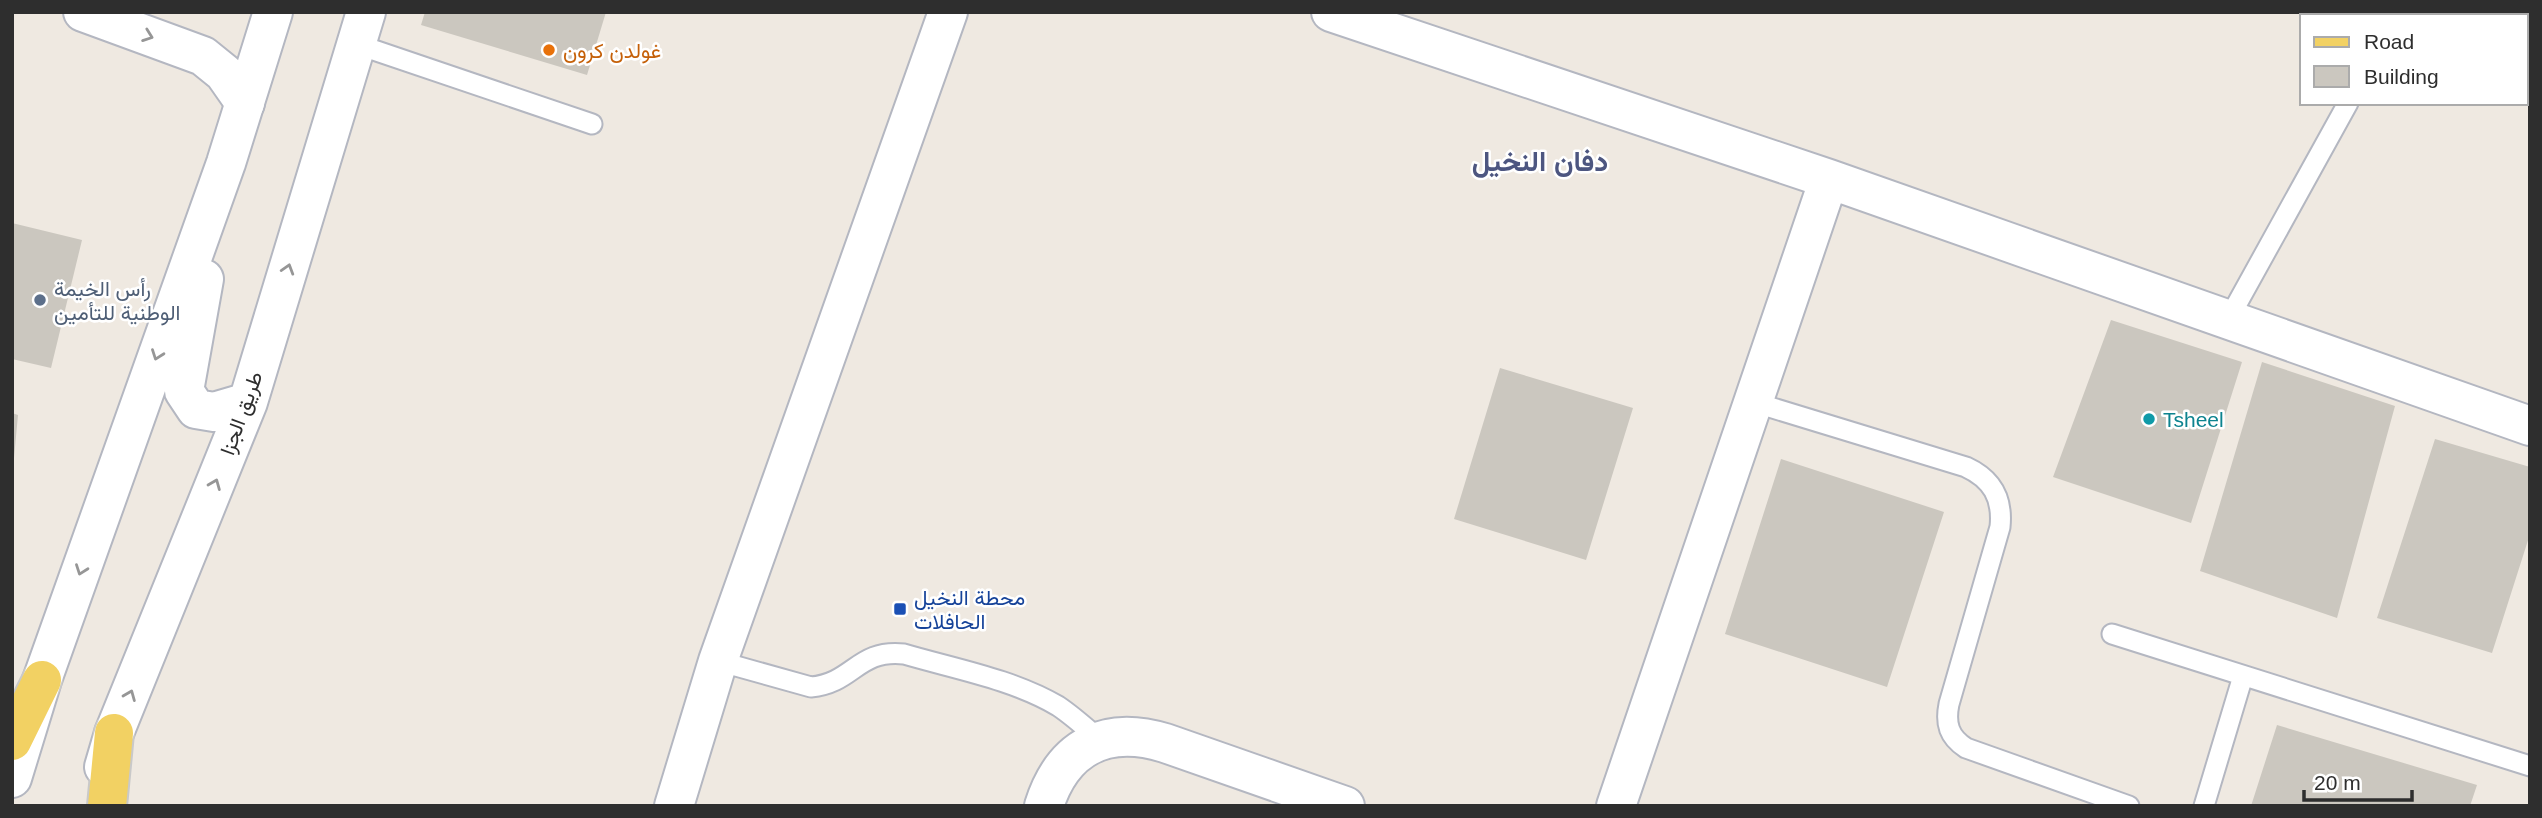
<svg xmlns="http://www.w3.org/2000/svg" width="2542" height="818" viewBox="0 0 2542 818" font-family="Helvetica,Vazirmatn,sans-serif">
<style>
.building{fill:#cbc7bf}
.lines{fill:none;stroke-linecap:round;stroke-linejoin:round}
.service-casing{stroke:#b4b7c1;stroke-width:23}
.minor-casing{stroke:#b4b7c1;stroke-width:42}
.tertiary-casing{stroke:#b4b7c1;stroke-width:42}
.secondary-casing{stroke:#b4b7c1;stroke-width:42}
.primary-casing{stroke:#c9c9c9;stroke-width:42}
.service{stroke:#fff;stroke-width:19}
.minor{stroke:#fff;stroke-width:38}
.tertiary{stroke:#fff;stroke-width:38}
.secondary{stroke:#fff;stroke-width:38}
.primary{stroke:#f2d163;stroke-width:38}
.oneway{stroke:#969696}
.food-dot{fill:#e8710a;stroke:#fff;stroke-width:2.5}
.service-dot{fill:#5c6f8a;stroke:#fff;stroke-width:2.5}
.culture-dot{fill:#0f9aa8;stroke:#fff;stroke-width:2.5}
.transit-dot{fill:#1a4fb4;stroke:#fff;stroke-width:2.5}
.labels{text-anchor:middle;dominant-baseline:central;stroke-width:5;stroke-linejoin:round;paint-order:stroke}
.food-label{font-size:21px;fill:#c56008;stroke:#fff;text-anchor:start}
.service-label{font-size:21px;fill:#4e5e75;stroke:#fff;text-anchor:start}
.street-label{font-size:21px;fill:#2e2e2e;stroke:#fff}
.culture-label{font-size:21px;fill:#0d838f;stroke:#fff;text-anchor:start}
.transit-label{font-size:21px;fill:#164399;stroke:#fff;text-anchor:start}
.district-label{font-size:28px;font-weight:bold;fill:#4d5680;stroke:#fff}
</style>
<rect width="100%" height="100%" fill="#efe9e1"/>
<!-- building -->
<path class="building" d="M425,12H606L587,75L421,25Z
M12,223L82,240L51,368L12,359Z
M2111,320L2242,362L2191,523L2053,477Z
M2262,362L2395,406L2337,618L2200,571Z
M1500,368L1633,408L1586,560L1454,519Z
M12,413L18,415L14,458H12Z
M2435,439L2530,467V534L2492,653L2377,618Z
M1781,459L1944,512L1887,687L1725,634Z
M2277,725L2477,785L2470,806H2251Z"/>
<g class="lines">
<!-- service casing -->
<g class="service-casing">
<path id="service" d="M2396,16L2398,12
M356,44L592,124
M2228,320L2348,103
M1753,402L1966,467C1992,479 2003,498 2000,527L1949,704C1945,724 1949,737 1966,748L2129,806
M2112,634L2530,766
M718,661L811,687C854,683 857,649 904,654C955,669 1012,679 1058,706C1073,716 1086,728 1100,740
M2204,806L2243,676"/>
</g>
<!-- minor casing -->
<g class="minor-casing">
<path id="minor" d="M1331,12L1829,179L2530,426
M674,806L718,661L948,12
M1044,806C1063,746 1106,725 1165,743L1345,806
M1616,806L1829,179"/>
</g>
<!-- tertiary casing -->
<g class="tertiary-casing">
<path id="tertiary" d="M83,12L203,56L224,73L245,103"/>
</g>
<!-- secondary casing -->
<g class="secondary-casing">
<path id="secondary" d="M204,279L184,391L196,409L214,412L248,402
M104,767L114,733L248,402L366,12
M12,778L42,680L226,163L273,12"/>
</g>
<!-- primary casing -->
<g class="primary-casing">
<path id="primary" d="M12,741L42,680
M107,806L114,733"/>
</g>
<!-- service -->
<use href="#service" class="service"/>
<!-- minor -->
<use href="#minor" class="minor"/>
<!-- tertiary -->
<use href="#tertiary" class="tertiary"/>
<!-- secondary -->
<use href="#secondary" class="secondary"/>
<!-- primary -->
<use href="#primary" class="primary"/>
</g>
<!-- one-way arrows -->
<defs><path id="oneway-chevron" d="M-2-3.5L2.5 0L-2 3.5" fill="none" stroke-width="1.6" stroke-linecap="round" stroke-linejoin="round" transform="scale(1.75)"/></defs>
<g class="oneway">
<use href="#oneway-chevron" transform="translate(148 36) rotate(20)"/>
<use href="#oneway-chevron" transform="translate(288 269) rotate(-73)"/>
<use href="#oneway-chevron" transform="translate(157 355) rotate(110)"/>
<use href="#oneway-chevron" transform="translate(215 484) rotate(-68)"/>
<use href="#oneway-chevron" transform="translate(81 570) rotate(110)"/>
<use href="#oneway-chevron" transform="translate(130 695) rotate(-68)"/>
</g>
<!-- markers -->
<circle class="food-dot" cx="549" cy="50" r="7"/>
<circle class="service-dot" cx="40" cy="300" r="7"/>
<circle class="culture-dot" cx="2149" cy="419" r="7"/>
<rect class="transit-dot" x="893" y="602" width="14" height="14" rx="3.5"/>
<g class="labels">
<!-- food labels -->
<g class="food-label">
<text x="563" y="50">غولدن كرون</text>
</g>
<!-- service labels -->
<g class="service-label">
<text x="54" y="288">رأس الخيمة<tspan x="54" dy="24">الوطنية للتأمين</tspan></text>
</g>
<!-- street labels -->
<g class="street-label">
<text transform="translate(241 413) rotate(-70)">طريق الجزا</text>
</g>
<!-- culture labels -->
<g class="culture-label">
<text x="2163" y="419">Tsheel</text>
</g>
<!-- transit labels -->
<g class="transit-label">
<text x="914" y="597">محطة النخيل<tspan x="914" dy="24">الحافلات</tspan></text>
</g>
<!-- district labels -->
<g class="district-label">
<text x="1540" y="161">دفان النخيل</text>
</g>
</g>
<!-- border -->
<rect width="2542" height="818" fill="none" stroke="#2e2e2e" stroke-width="28"/>
<!-- legend -->
<rect x="2300" y="14" width="228" height="91" fill="#ffffff" stroke="#ababab" stroke-width="2"/>
<rect x="2314" y="37" width="35" height="10" fill="#f2d163" stroke="#ababab" stroke-width="2"/>
<text x="2364" y="49" font-size="21" fill="#2e2e2e">Road</text>
<rect x="2314" y="66" width="35" height="21" fill="#cbc7bf" stroke="#ababab" stroke-width="2"/>
<text x="2364" y="84" font-size="21" fill="#2e2e2e">Building</text>
<!-- scale -->
<path d="M2304 790v10h108v-10" fill="none" stroke="#2e2e2e" stroke-width="3.5"/>
<text x="2314" y="790" font-size="21" fill="#2e2e2e" stroke="#ffffff" stroke-width="5" paint-order="stroke">20 m</text>
</svg>
